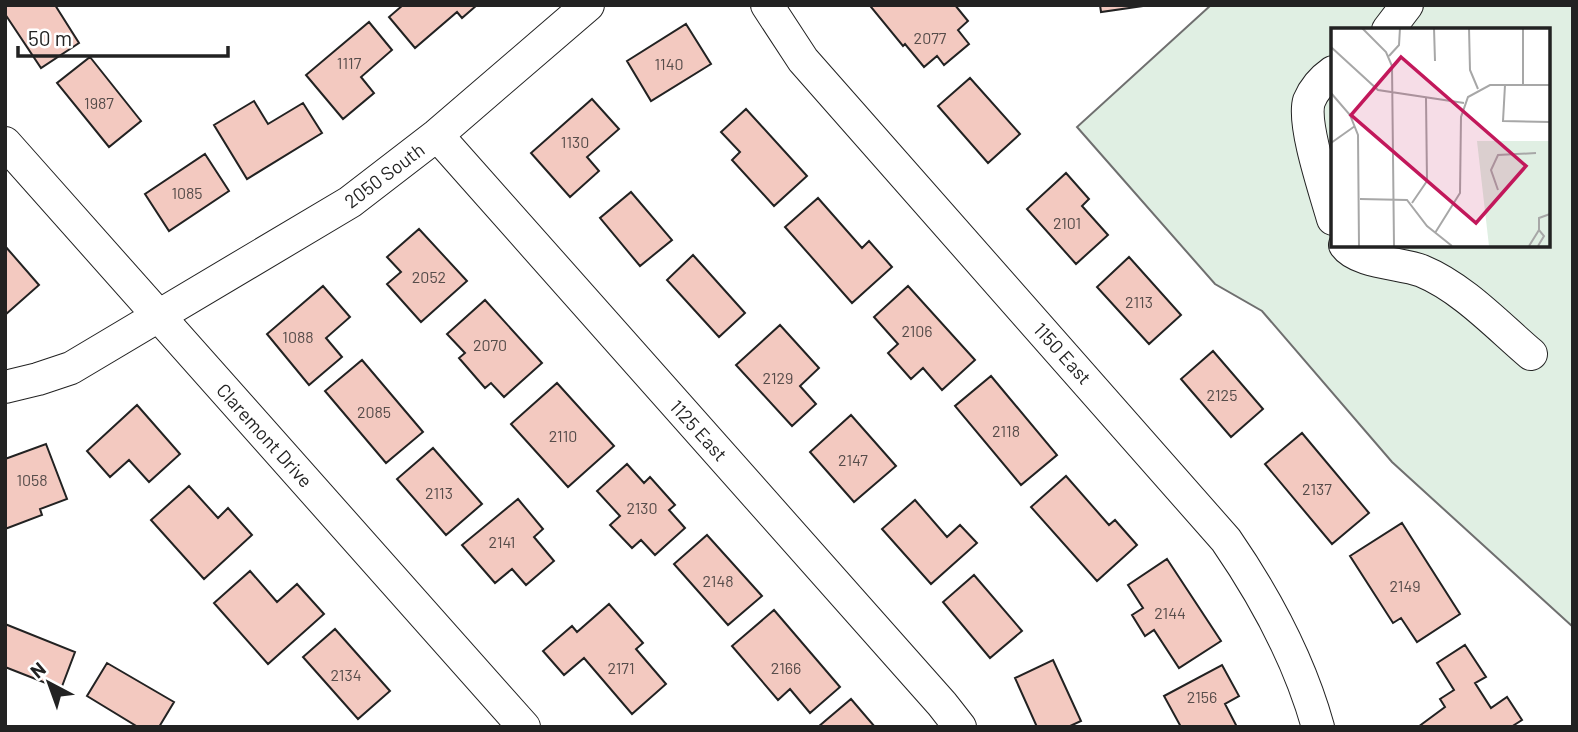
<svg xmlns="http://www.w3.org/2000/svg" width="1578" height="732" viewBox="0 0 1578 732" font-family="Barlow,sans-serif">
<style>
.green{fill:#e0efe3;stroke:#6f6f6f;stroke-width:2;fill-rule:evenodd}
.building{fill:#f3c9c0;stroke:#222;stroke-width:2}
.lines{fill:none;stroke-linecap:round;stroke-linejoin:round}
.minor-casing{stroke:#222;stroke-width:34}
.minor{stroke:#fff;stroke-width:32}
.labels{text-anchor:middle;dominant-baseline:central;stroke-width:5;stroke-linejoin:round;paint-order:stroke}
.number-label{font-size:16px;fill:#564c4a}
.street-label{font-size:19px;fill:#222;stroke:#fff}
.inset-road{fill:none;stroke:#a7a7a7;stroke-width:2}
.view{fill:#c2185b;fill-opacity:0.15;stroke:#c2185b;stroke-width:3.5}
.inset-edge{fill:none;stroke:#222;stroke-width:3.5}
</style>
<rect width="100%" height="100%" fill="#fff"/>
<!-- green -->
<path class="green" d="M1211,5H1573V627L1392,462L1262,311L1215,284L1077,127ZM1333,30H1548V245H1333Z"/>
<!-- building -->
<path class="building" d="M5,5H55L79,43L41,68L5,14Z
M403,5H477L462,18L457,12L415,48L389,17Z
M874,5H955L968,21L958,30L969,44L944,65L937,56L924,67L905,44L903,46L871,7Z
M1100,5H1150L1101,12Z
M369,22L392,50L361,77L374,93L343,119L306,75Z
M686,24L711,64L651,101L627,61Z
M90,57L141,121L109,147L57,83Z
M970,78L1020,134L988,163L938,106Z
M592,99L619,129L587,157L599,171L570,197L531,153Z
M254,101L268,124L303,103L322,133L247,179L214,125Z
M746,109L807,176L774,206L732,160L740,152L721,132Z
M205,154L229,191L169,231L145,194Z
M1066,173L1089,199L1082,206L1108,235L1076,264L1027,209Z
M631,192L672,240L640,266L600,218Z
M818,198L862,248L869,241L892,267L852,303L785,227Z
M419,229L467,281L421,322L387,284L401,272L387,257Z
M5,246L39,285L5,315Z
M693,255L745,313L719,337L667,280Z
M1129,257L1181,315L1149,344L1097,287Z
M323,286L350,317L326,338L342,357L309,385L267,334Z
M908,286L975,360L942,390L923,368L911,379L888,353L898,344L874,317Z
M485,300L542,363L504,397L491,383L485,388L459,358L465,353L447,334Z
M780,325L819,368L800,386L816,404L792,426L736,365Z
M1213,351L1263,409L1231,437L1181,379Z
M362,360L423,432L386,463L325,391Z
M991,376L1057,455L1021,485L955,406Z
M557,383L614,446L568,487L511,424Z
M137,405L180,454L149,482L129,460L110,477L87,451Z
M851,415L896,466L854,502L810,452Z
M1302,433L1369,513L1332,544L1265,464Z
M46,444L67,499L40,509L42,515L5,529V459Z
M433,448L482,504L446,535L397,479Z
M627,464L644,483L650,477L675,505L669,510L685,528L655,555L641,540L632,548L610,525L620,516L597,491Z
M1066,476L1109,525L1115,520L1137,545L1097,581L1031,507Z
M189,486L218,518L228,508L252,535L204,579L151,520Z
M518,499L543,529L534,537L554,561L526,585L512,569L495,583L462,545Z
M915,500L947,537L960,525L977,543L931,584L882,529Z
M1402,523L1460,614L1417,642L1401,618L1393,623L1350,556Z
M707,535L762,596L728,625L674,564Z
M1167,559L1221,641L1179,668L1154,630L1145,636L1132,615L1143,608L1128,585Z
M250,571L277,602L297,584L324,614L268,664L214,603Z
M974,575L1022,631L990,658L943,602Z
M609,604L643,643L636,649L666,684L632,714L584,658L564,675L543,651L572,626L577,632Z
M774,610L840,687L810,713L790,689L778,700L732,646Z
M5,624L75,652L61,689L5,667Z
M335,629L390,691L358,719L303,657Z
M1465,645L1486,677L1475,683L1491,708L1507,697L1522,720L1511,727H1418L1445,707L1440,699L1454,690L1437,663Z
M1053,660L1081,721L1068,727H1037L1015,678Z
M107,663L174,702L159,727H138L87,696Z
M1222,665L1239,696L1225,704L1237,727H1181L1164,696Z
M851,699L875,727H818Z"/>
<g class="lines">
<!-- minor casing -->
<g class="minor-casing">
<path id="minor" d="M767,5L803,60L1226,540C1266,598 1299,659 1318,727
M1388,30L1407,5
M1333,72C1323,79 1314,89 1309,101C1302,124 1326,194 1333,219
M437,135L942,704L960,727
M5,143L524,727
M1345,245C1358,263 1402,263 1422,271C1463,288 1498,326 1531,354
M5,387L38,379L71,368L350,202L437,135L588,5"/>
</g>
<!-- minor -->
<use href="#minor" class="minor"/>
</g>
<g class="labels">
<!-- number labels -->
<g class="number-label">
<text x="930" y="37">2077</text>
<text x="349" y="62">1117</text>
<text x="669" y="63">1140</text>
<text x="99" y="102">1987</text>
<text x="575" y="141">1130</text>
<text x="187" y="192">1085</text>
<text x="1067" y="222">2101</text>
<text x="429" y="276">2052</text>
<text x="1139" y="301">2113</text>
<text x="917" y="330">2106</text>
<text x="298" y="336">1088</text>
<text x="490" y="344">2070</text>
<text x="778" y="377">2129</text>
<text x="1222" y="394">2125</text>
<text x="374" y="411">2085</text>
<text x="1006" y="430">2118</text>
<text x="563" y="435">2110</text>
<text x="853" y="459">2147</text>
<text x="32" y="479">1058</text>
<text x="1317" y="488">2137</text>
<text x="439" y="492">2113</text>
<text x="642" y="507">2130</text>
<text x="502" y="541">2141</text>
<text x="718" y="580">2148</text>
<text x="1405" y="585">2149</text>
<text x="1170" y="612">2144</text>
<text x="621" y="667">2171</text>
<text x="786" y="667">2166</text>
<text x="346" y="674">2134</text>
<text x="1202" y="696">2156</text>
</g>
<!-- street labels -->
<g class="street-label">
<text transform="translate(384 175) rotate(-37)">2050 South</text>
<text transform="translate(1063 353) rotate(48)">1150 East</text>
<text transform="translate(699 430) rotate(48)">1125 East</text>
<text transform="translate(265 435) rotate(48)">Claremont Drive</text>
</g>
</g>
<!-- overview -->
<g transform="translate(1331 28)">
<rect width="219" height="219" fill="#fff"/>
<path d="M146,113H219V218H158Z" fill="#e0efe3"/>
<path class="inset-road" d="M31,0L55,24L61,38L63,218M103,0L104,33M138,0L139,42L147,61M192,0V57M0,19L47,62L133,75M58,28L68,17L69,0M174,57L172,93L219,94M0,65L19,87L27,107L28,218M0,115L24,98M167,162L160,142L167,127L205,125M29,171L76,172L96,198L121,218M81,175L96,153L95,70M208,202V190L219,186M104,205L129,165L130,89L137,69L159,57H219M198,218L208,202L213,208L207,218"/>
<path class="view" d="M70,29L195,138L145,195L20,87Z"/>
<rect width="219" height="219" class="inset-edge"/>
</g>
<!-- border -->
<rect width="1578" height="732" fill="none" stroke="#222222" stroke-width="14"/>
<!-- north arrow -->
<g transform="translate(49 683) rotate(319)" stroke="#ffffff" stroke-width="5" paint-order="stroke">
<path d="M0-5L12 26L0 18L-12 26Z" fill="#222222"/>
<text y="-10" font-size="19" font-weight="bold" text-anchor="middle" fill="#222222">N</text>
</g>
<!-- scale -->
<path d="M18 46v10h210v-10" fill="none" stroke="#222222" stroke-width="3.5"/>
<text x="28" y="46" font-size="21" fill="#222222" stroke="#ffffff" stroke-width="5" paint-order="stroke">50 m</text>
</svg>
